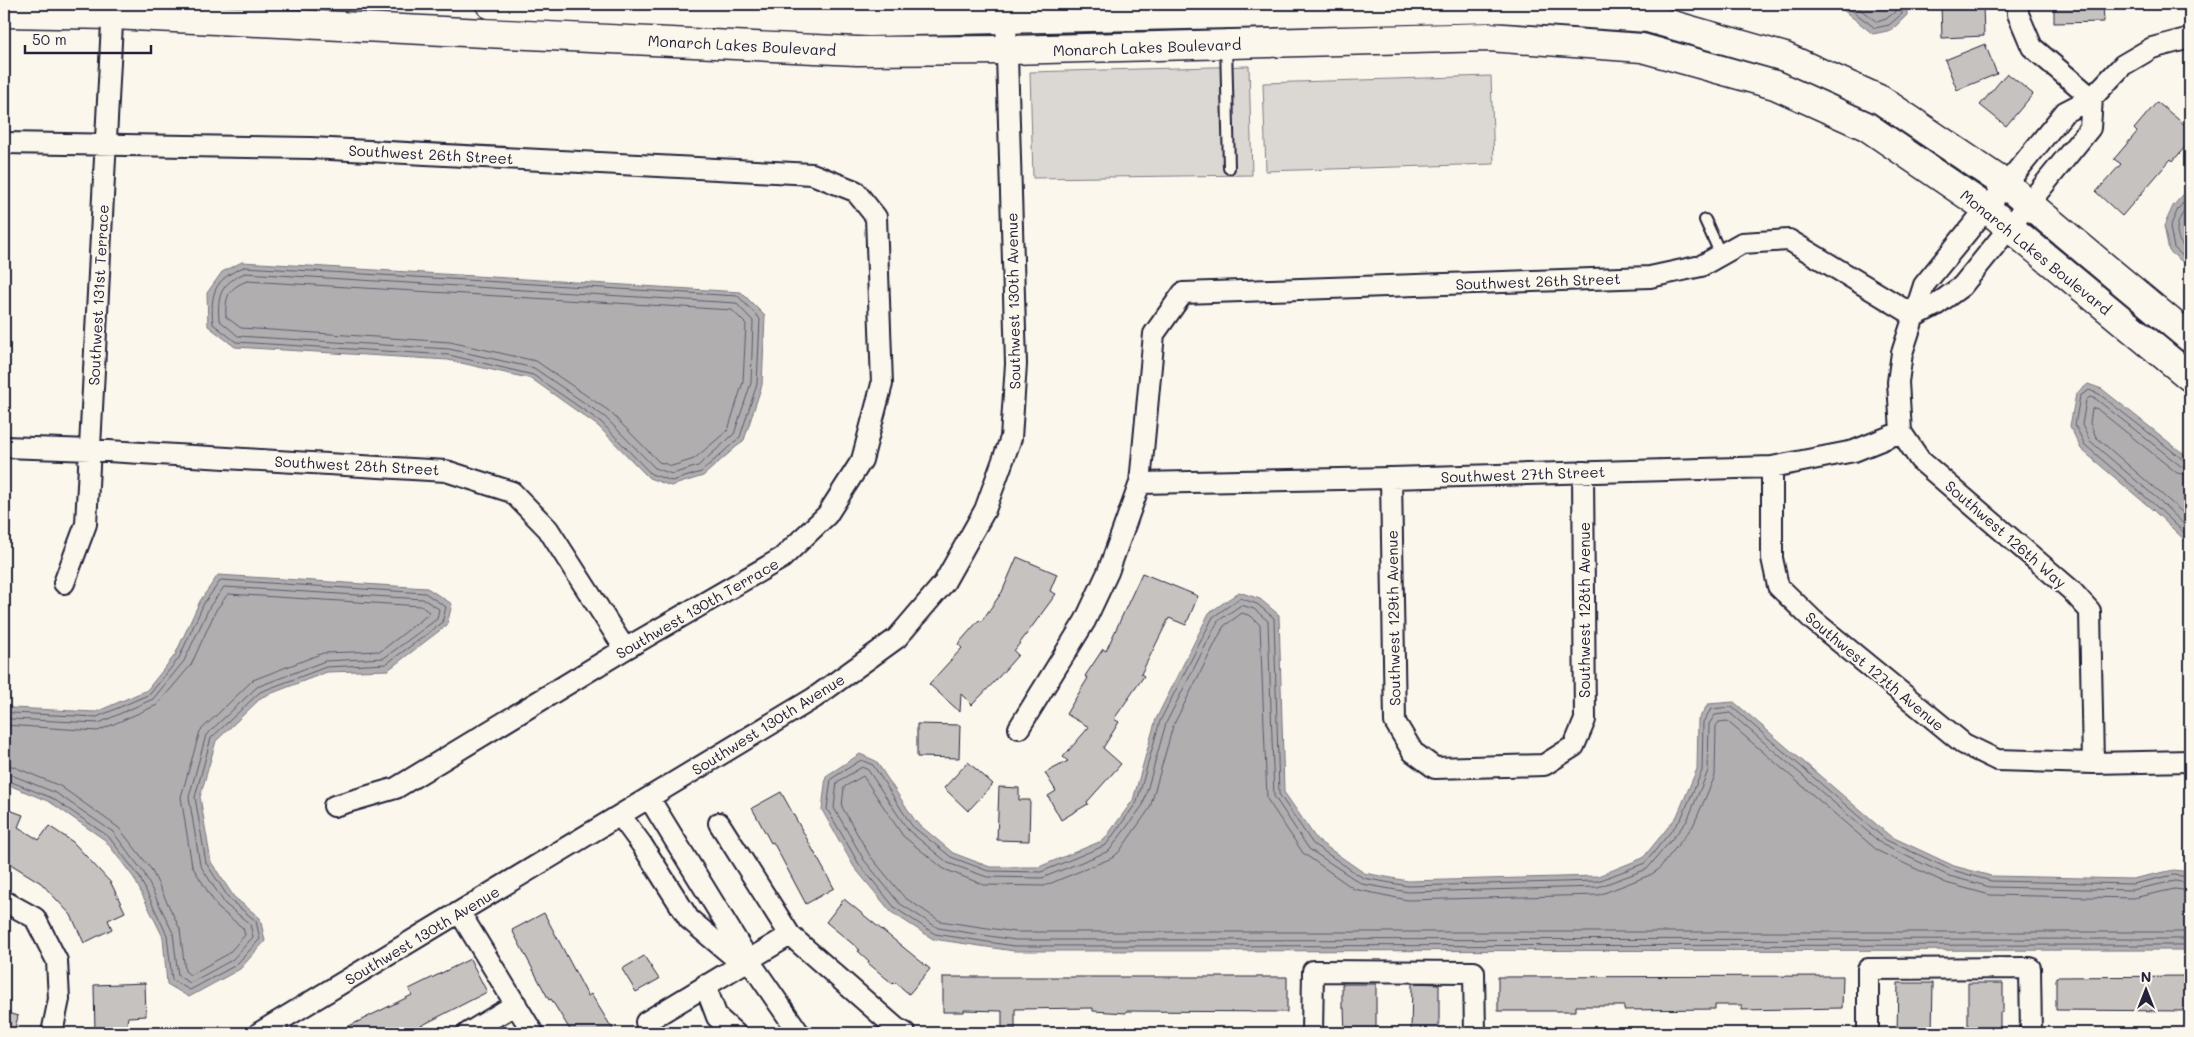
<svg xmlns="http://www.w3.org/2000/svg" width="2194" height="1037" viewBox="0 0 2194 1037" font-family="Mali,sans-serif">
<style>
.green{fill:#dbd8d3;stroke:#7e7d87}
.water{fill:#b1aeb0;stroke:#787681}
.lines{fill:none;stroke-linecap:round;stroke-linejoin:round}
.shore{stroke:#5b5a6a;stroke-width:1}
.building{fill:#c6c2c0;stroke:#22223b}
.lane-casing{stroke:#22223b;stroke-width:14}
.street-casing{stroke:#22223b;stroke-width:24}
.secondary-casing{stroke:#22223b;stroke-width:31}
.lane{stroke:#fbf7ec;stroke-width:10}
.street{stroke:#fbf7ec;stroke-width:20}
.secondary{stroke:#fbf7ec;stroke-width:28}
.labels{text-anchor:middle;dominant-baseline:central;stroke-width:4;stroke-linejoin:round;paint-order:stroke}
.street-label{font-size:15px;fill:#22223b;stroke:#fbf7ec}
</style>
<rect width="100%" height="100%" fill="#fbf7ec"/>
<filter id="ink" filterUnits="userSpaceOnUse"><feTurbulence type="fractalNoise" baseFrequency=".02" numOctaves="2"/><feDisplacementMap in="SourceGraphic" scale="10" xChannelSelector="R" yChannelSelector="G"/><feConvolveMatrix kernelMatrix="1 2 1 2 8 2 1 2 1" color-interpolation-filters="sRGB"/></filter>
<g filter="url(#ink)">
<!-- green -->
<path class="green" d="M1249,66L1252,175L1033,178L1030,72Z
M1491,76L1494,164L1266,171L1263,83Z"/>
<!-- water -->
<path class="water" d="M1812,4H1907V15L1892,30L1873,34L1843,10Z
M2190,187V268L2169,251L2164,226L2173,206Z
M242,262L741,292L765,316L762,385L744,440L703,476L671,486L649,478L598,426L532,379L448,360L235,347L208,326L207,293L222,272Z
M2088,384L2102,389L2190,459V545L2153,510L2081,449L2070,426L2076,394Z
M218,575L427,588L452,604L447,625L388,670L327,672L262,697L216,741L200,797L211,862L234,897L260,918L265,941L240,969L189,997L167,984L163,937L134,878L105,840L50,802L4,783V702L12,708L96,712L147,690L175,655L200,601Z
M1239,592L1260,599L1279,615L1284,792L1317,840L1364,873L1408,881L1598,876L1643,858L1677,816L1697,769L1698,720L1708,704L1734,702L1890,836L1954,866L1991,876L2132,879L2174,870L2190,872V950L1014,951L933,939L891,912L854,867L822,810L826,776L860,754L876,761L916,822L953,853L990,867H1039L1104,840L1133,800L1156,719L1209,613Z"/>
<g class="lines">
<!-- shore -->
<path class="shore" d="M1838,4L1846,6L1875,28L1889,25L1902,14V4
M1853,4L1877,22L1886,19L1895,12V4
M2190,195L2178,209L2170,227L2174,248L2190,262
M2190,204C2174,222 2171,237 2190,254
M244,267L738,296L760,319L757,384L740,437L701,472L672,481L651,474L601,422L533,375L449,355L236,342L213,324C210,293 214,279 244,267Z
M245,273L736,303L753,321L751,383L734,434L698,466L672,474L655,468L605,417L534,368L449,349L238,336L219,320C217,295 221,283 245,273Z
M247,281L732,310L746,324L743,382L728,430L694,459L672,466L659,462L609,411L536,361L450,342L241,328L226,317C225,297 228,288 247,281Z
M2190,463L2185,461L2099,394L2089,390L2080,396L2075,425L2085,445L2156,506L2190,538
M2190,469L2182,467L2096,399L2090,397L2086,400L2082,425L2090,441L2160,501L2190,530
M2190,476L2177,473L2096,408L2092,409L2090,423L2096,437L2190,519
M4,708L12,713L97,717L150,694L179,658L204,603L221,580L425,593L446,607L442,623L386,664L326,667L260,692L211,738L195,797L206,863L230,900L256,921L260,939L236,965L190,990L172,980L167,935L139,876L108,836L52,798L4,779
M4,716L11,719L99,723L153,699L184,661L210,606L224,587L423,599L439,609L437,619L384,658L325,661L257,687L206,735L189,797L200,865L225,904L250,924L253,937L232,960L190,983L178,976L173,933L144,873L113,832L56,793L4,772
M4,725L98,731L157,705L191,665L216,610L228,594L421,606L430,613L381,651L323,653L253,680L200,731L181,797L192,866L218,908L243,928L245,935L228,954L190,975L185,971L180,929L151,869L119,828L60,786L12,766L4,765
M2190,877L2174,875L2132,884L1991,881L1952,870L1886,840L1732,707L1711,709L1703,722L1702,771L1681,819L1645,863L1598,881L1408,886L1363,878L1313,844L1279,794L1274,618L1257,604L1240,598L1213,617L1160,721L1137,802L1106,845L1041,872L988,871L951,857L912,826L873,765L861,760L831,779L827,809L859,864L895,908L935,934L1014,946L2190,945
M2190,883L2175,881L2132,890L1990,887L1949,876L1883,845L1730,713L1715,715L1709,724L1708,771L1687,821L1647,869L1598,887L1408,892L1362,884L1309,849L1274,796L1268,621L1254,609L1241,605L1218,621L1166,723L1143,805L1109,851L1042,878L987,877L948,863L908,830L868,770L862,767L837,782L834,808L864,860L899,903L938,928L1015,940L2190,939
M2190,891L2175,889L2133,898L1990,895L1946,883L1878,851L1727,721L1719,722L1716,726L1715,776L1693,826L1658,870L1650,875L1599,895L1407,900L1354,889L1303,853L1267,799L1260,625L1251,616L1242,613L1224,626L1173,726L1150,808L1119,852L1112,858L1044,886L984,885L944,869L903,836L863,776L844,787L842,807L870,856L904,897L940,921L1015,932H2190"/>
</g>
<!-- building -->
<path class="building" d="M1983,4L1984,36L1942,38L1941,5Z
M2054,4H2103L2104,22L2054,23Z
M1985,44L1997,74L1957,90L1945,60Z
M2007,73L2033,94L2006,126L1980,105Z
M2157,102L2190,129V141L2173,161L2171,159L2122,216L2096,192L2121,164L2114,159L2137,132L2134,129Z
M1017,557L1057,574L1050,591L1056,594L1014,651L1018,655L997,679L972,705L961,694L960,712L929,684L962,648L958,644L979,620L981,622L1002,592Z
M1142,573L1198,596L1186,625L1169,618L1141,674L1144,676L1114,719L1119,722L1103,748L1121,764L1087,802L1088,804L1061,820L1048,796L1056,791L1045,773L1068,761L1063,757L1089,727L1066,714L1088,678L1085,676L1103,649L1106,651Z
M917,724L960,725L959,758L917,757Z
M968,762L993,784L968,811L944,788Z
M999,787L1019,788V800H1030L1029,841L997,840Z
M781,792L834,888L806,904L773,842L771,843L752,808Z
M4,808L23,815L18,827L39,840L49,826L73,842L111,883L125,912L108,920L112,929L84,943L71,915L41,883L4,860Z
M844,899L930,969L909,994L895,982L893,984L868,963L869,961L858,951L860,950L826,922Z
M544,913L588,996L591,994L615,1033H572L551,999L549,1000L512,930Z
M644,956L659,979L636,992L622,969Z
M470,959L487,992L407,1033H335L412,995L409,989Z
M1843,976L1842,1008L1742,1010V1005H1715V1009L1624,1010V1006H1576V1011H1498V977Z
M2190,976V1011L2056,1010V977Z
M943,977H1287V1012L1126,1011V1013L1093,1011V1008L1015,1009V1029H1002V1011L964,1010V1012H943Z
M145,983L146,1016L128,1017L125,1033H95L94,985Z
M1412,983L1439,984V1033H1411Z
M1898,983H1933L1932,1033H1897Z
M1968,983H2003V1012H2000V1033H1968Z
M1342,984H1376V1033H1345L1344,1008H1342Z
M4,1012L18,1016L14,1033H4Z"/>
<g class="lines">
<!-- lane casing -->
<g class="lane-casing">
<path id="lane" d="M1226,45L1229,168
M1705,220L1721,255"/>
</g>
<!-- street casing -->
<g class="street-casing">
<path id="street" d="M2018,4V14L2032,47L2092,98
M4,143L311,148L812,174L855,191L876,217L882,384L862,460L827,515L782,558L625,649L396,788L334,806
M1915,316L1936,305L1962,286L2090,128L2092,98
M4,447L91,450L446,471L512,492L548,529L625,649
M1772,467V558L1778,586L1814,621L1964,744L1997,760L2093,763L2190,761
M1391,478L1395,722L1413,752L1435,768L1544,765L1574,746L1585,720L1583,472
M1140,483L1391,478L1772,467L1854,451L1901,432
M64,583L86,524L113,4
M1019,728L1085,621L1108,572L1140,483L1154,334L1183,293L1650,277L1701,266L1742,243L1789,240L1915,316
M2093,763L2090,611L2071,590L1920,460L1901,432L1898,382L1902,353L1924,285L2065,112L2092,98L2123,65L2152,48L2190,38
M649,798L748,959L799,1033
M620,815L642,845L689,919L733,956L748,959
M719,823L790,935L896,1028L905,1033
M4,901L35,918L57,961L59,999L52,1033
M460,913L533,1033
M705,985L717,1017L735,1033
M646,1022L790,935
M259,1033L814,698L897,638L944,583L985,510L1011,438L1016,364L1006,21
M468,1033L516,1004
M1312,1033L1313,971L1474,972L1475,1033
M1868,1033V969L2030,968L2031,1033"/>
</g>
<!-- secondary casing -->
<g class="secondary-casing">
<path id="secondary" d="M490,4L869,22L1499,8L1648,18L1785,57L1881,100L2005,184L2190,338
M4,13L112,15L857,51L1007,50L1489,37L1642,48L1775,85L1866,126L1986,208L2190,377"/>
</g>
<!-- lane -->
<use href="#lane" class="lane"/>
<!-- street -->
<use href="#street" class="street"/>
<!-- secondary -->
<use href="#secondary" class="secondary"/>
</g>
</g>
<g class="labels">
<!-- street labels -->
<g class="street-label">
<text transform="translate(742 45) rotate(3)">Monarch Lakes Boulevard</text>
<text transform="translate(1147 47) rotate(-2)">Monarch Lakes Boulevard</text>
<text transform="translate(431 154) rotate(3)">Southwest 26th Street</text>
<text transform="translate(2036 252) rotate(39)">Monarch Lakes Boulevard</text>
<text transform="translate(1538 281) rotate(-2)">Southwest 26th Street</text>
<text transform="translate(98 295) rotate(-87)">Southwest 131st Terrace</text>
<text transform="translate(1013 301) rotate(-91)">Southwest 130th Avenue</text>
<text transform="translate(357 465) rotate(3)">Southwest 28th Street</text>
<text transform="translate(1523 474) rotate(-2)">Southwest 27th Street</text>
<text transform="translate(2006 534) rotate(41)">Southwest 126th Way</text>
<text transform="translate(697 608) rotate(-30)">Southwest 130th Terrace</text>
<text transform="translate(1584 610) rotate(-90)">Southwest 128th Avenue</text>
<text transform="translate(1393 618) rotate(-91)">Southwest 129th Avenue</text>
<text transform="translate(1875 671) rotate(40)">Southwest 127th Avenue</text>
<text transform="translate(768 724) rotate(-32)">Southwest 130th Avenue</text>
<text transform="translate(422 935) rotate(-31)">Southwest 130th Avenue</text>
</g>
</g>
<!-- margin -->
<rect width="2194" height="1037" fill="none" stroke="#fbf7ec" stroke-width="20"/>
<rect x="10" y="10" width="2174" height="1017" fill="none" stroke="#22223b" stroke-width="2" filter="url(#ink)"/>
<!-- north arrow -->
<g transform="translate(2146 990)" stroke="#fbf7ec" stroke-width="4" paint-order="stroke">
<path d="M0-4L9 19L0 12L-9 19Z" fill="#22223b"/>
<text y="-8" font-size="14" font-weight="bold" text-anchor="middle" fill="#22223b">N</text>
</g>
<!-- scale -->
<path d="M25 45v8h126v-8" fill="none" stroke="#22223b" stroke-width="2.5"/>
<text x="32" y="45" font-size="15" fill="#22223b" stroke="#fbf7ec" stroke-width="4" paint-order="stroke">50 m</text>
</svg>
